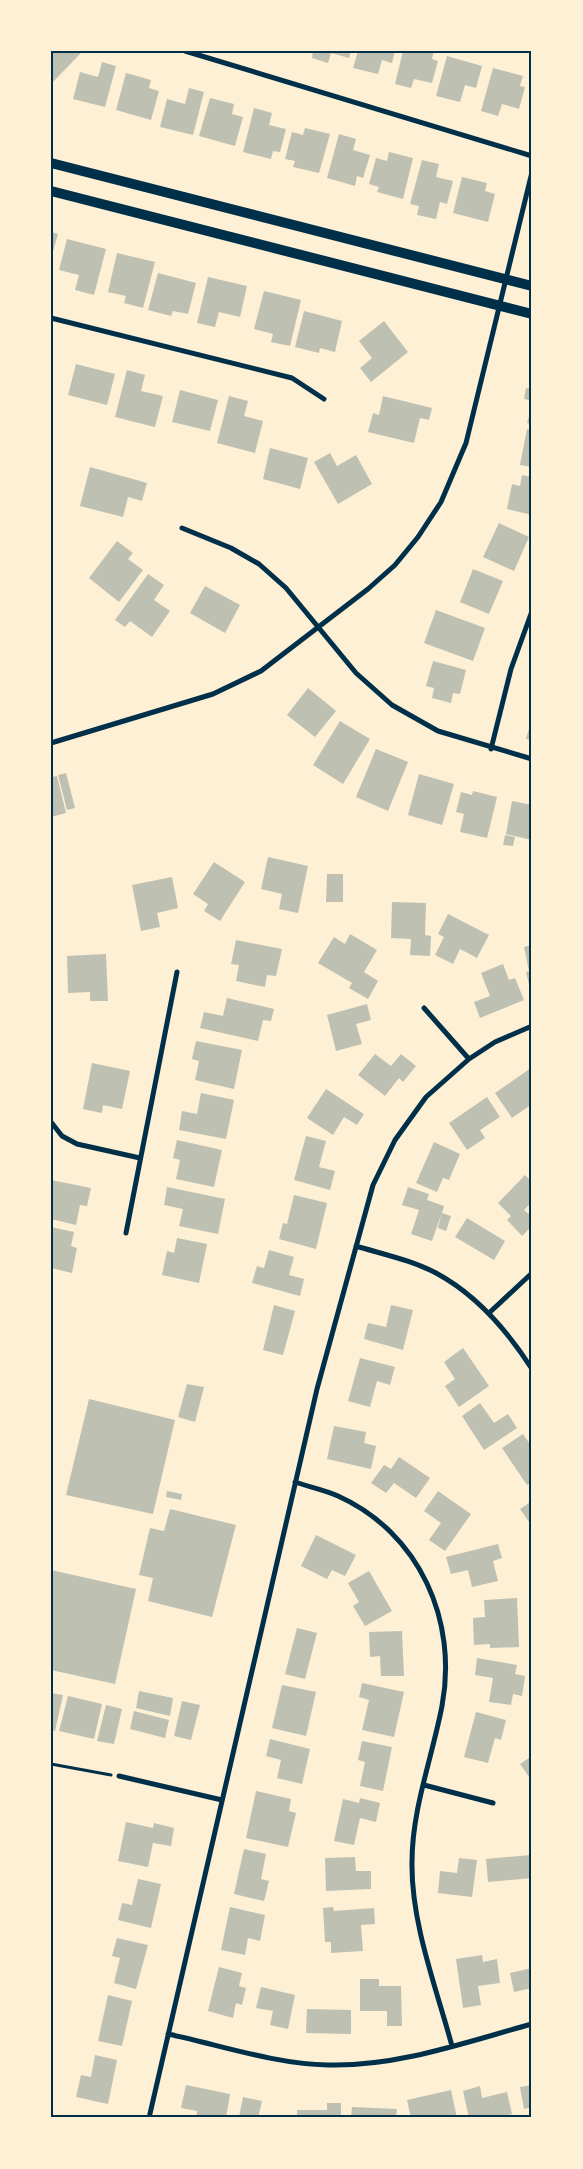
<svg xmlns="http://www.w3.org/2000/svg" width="583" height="2169" viewBox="0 0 583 2169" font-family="'DM Sans',sans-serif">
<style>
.building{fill:#bec0b2}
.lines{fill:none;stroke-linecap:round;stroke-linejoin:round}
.path{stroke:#003049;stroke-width:3}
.minor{stroke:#003049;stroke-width:5}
.secondary{stroke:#003049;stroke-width:10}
.neatline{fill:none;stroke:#003049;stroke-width:2}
</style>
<rect width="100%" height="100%" fill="#fdf0d5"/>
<!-- building -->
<path class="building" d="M51,51H79L81,53L51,84Z
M313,51H351L349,58L331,53L328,63L312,58Z
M358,51H395L392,63L382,60L378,74L353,68Z
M403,51H434L432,59L438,61L432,83L414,79L411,88L395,84Z
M447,56L482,66L476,88L465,85L460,102L436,96Z
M102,62L116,66L105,107L73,99L80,72L98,77Z
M493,68L523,76L520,86L525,87L519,109L502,104L498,116L481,111Z
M126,73L151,80L149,88L159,91L151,120L116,110Z
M189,88L204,92L193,135L160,127L167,99L185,104Z
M210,98L234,104L232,114L243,117L235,146L199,136Z
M254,108L272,113L269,125L286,129L280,152L273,151L271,159L243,152Z
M305,128L330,134L319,173L293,167L295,161L285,159L292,132L303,135Z
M339,134L356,139L353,150L370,155L363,178L357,176L355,186L327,178Z
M389,152L413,158L403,199L377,192L379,187L369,184L376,158L387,161Z
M422,160L439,164L436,177L453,181L447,204L440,202L436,219L417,215L419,206L410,204Z
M462,177L487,183L485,191L495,194L488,222L453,213Z
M51,232L58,234L52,255H51Z
M67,239L106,249L94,295L75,290L79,275L59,270Z
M117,253L155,262L143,308L124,303L126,296L108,292Z
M158,273L196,283L188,314L173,311L171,316L148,310Z
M208,277L247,286L240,317L219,312L215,327L197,323Z
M264,291L301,300L290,346L271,342L273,334L254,329Z
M304,311L342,321L335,352L320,348L319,353L295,347Z
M384,321L408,352L371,382L360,368L372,358L359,341Z
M76,364L115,374L107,405L68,395Z
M127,370L145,375L141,391L163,396L155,427L115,417Z
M526,388L532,389L529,400L524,399Z
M180,390L218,400L210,431L172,422Z
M229,396L248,401L244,416L263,421L255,453L217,443Z
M383,396L432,408L429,420L420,418L414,443L368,432L373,413L379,415Z
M532,406V424L527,423Z
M527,429L532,430V467L520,465Z
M270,448L308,458L300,489L263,479Z
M330,453L337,466L356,455L372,484L338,504L314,462Z
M90,467L147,483L142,501L128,497L123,517L80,506Z
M522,475L532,477V515L507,509L512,484L520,486Z
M499,523L529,537L514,571L483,557Z
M117,541L133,553L128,559L143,570L119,602L89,578Z
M473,569L503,581L489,614L460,602Z
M148,574L164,585L154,600L170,611L152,637L130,621L125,627L115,620Z
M205,586L240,605L225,633L190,613Z
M436,610L485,628L473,661L424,643Z
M433,661L466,670L460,694L453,693L451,703L432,698L434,688L426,686Z
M308,688L336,711L315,737L287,715Z
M532,718V740L526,739Z
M340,721L370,739L343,784L313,765Z
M376,749L408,762L388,811L356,797Z
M66,773L75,808L67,810L58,775Z
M419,774L454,784L442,825L408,815Z
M57,776L66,813L51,817V777Z
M473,791L497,797L487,838L460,832L464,814L456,812L461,792L472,795Z
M512,801L532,805V840L506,834Z
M505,835L515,837L513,846L503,845Z
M268,857L308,866L298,913L279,909L282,894L261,889Z
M214,862L245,882L220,921L204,911L208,904L193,894Z
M327,874H343V902H326Z
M172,877L178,908L157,913L160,927L141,931L132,885Z
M392,902L426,903L425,935L431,936L430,956L410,955L411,939L391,938Z
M448,914L489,935L477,958L460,949L453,964L435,955L444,937L438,934Z
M350,934L377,950L364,972L378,981L368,999L349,988L352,983L318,963L334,937L345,944Z
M236,940L282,949L276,976L267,975L265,987L236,981L239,965L231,964Z
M532,945V993H531L526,972L529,971L524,947Z
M106,954L108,1001H90V992L68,993L67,956Z
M503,964L509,980L515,978L524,1000L480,1018L474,1002L490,996L481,973Z
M227,998L274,1009L271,1021L263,1020L258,1041L200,1028L204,1012L223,1016Z
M367,1004L371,1020L356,1024L362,1044L336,1051L327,1015Z
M196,1041L242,1050L234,1089L195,1080L199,1061L192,1059Z
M375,1054L391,1066L401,1054L416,1066L403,1082L399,1078L385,1096L358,1075Z
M92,1063L130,1071L122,1109L103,1105L102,1113L83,1109Z
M531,1068L532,1104L512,1118L495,1093Z
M326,1089L364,1114L357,1125L344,1117L333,1135L307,1118Z
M201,1093L234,1100L226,1139L179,1130L182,1111L197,1114Z
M487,1097L500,1117L480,1130L485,1138L467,1150L449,1123Z
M306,1136L326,1141L319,1167L335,1171L330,1190L294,1180Z
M177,1140L222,1150L214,1187L176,1179L180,1160L173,1158Z
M434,1142L460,1154L449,1180L443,1178L437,1192L416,1183Z
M525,1175L532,1182V1202L524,1210L532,1217V1226L522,1236L507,1220L511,1216L498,1203Z
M51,1180L91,1188L87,1206L80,1205L76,1225L51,1219Z
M167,1187L225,1199L218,1234L179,1226L183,1209L164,1205Z
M408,1187L429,1194L427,1200L444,1206L442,1213L451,1216L446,1231L438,1228L441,1215L432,1241L411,1234L419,1210L402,1205Z
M294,1195L327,1203L316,1249L279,1239L283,1223L287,1224Z
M467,1218L505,1241L494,1260L455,1237Z
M51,1227L74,1232L71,1246L77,1248L72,1273L51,1268Z
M177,1238L207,1244L199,1283L162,1275L167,1251L174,1253Z
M269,1250L294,1257L289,1275L304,1279L300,1296L252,1283L257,1266L264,1268Z
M274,1305L295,1311L283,1355L263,1350Z
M391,1305L413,1310L403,1350L364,1339L368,1323L386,1327Z
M463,1348L489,1386L459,1407L445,1386L455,1379L444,1362Z
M360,1358L395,1367L390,1385L377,1381L370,1407L348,1401Z
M187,1384L204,1387L195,1422L178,1417Z
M89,1399L175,1420L153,1514L66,1495Z
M480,1403L494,1423L508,1414L517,1428L484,1450L462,1416Z
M334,1426L366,1432L364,1443L376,1446L371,1469L327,1459Z
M523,1434L532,1447V1482L527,1485L502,1448Z
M399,1457L430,1478L416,1498L394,1483L386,1493L371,1483L384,1465L391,1469Z
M167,1491L182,1494L181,1500L166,1497Z
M438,1491L471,1514L445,1551L429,1540L441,1523L424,1511Z
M532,1501V1526L520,1509Z
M170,1509L236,1525L212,1617L148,1601L153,1578L139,1575L150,1528L164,1531Z
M316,1535L356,1555L345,1576L332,1570L327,1579L301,1566Z
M498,1544L502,1558L493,1561L498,1581L472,1587L468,1570L451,1574L446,1557Z
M51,1570L136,1589L115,1684L51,1670Z
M369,1571L392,1611L365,1626L353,1606L359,1602L348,1583Z
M517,1598L519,1647L490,1648V1644L474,1645L473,1618L485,1617L484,1600Z
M297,1628L317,1633L305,1679L285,1674Z
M402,1631L404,1676H381L380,1656L370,1657L369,1632Z
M477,1658L517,1665L515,1674L525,1676L522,1696L513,1694L511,1705L489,1702L493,1678L475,1675Z
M362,1683L404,1692L394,1737L362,1730L369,1700L359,1697Z
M282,1685L316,1692L306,1736L272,1728Z
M139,1691L173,1698L170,1716L136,1708Z
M51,1693L63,1695L55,1731L51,1730Z
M68,1696L102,1704L94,1739L59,1731Z
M182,1701L200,1705L191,1740L174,1736Z
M106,1705L122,1709L114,1744L97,1741Z
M134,1711L169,1720L165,1738L130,1729Z
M476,1712L506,1720L501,1740L495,1738L488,1763L464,1757Z
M270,1739L310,1749L302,1784L277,1778L281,1760L266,1756Z
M362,1741L392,1747L383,1791L360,1786L365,1762L358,1760Z
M532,1756V1781L520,1764Z
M256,1791L291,1799L289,1811L296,1813L288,1847L246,1838Z
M360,1798L380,1803L376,1822L360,1818L354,1845L334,1841L343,1799L359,1803Z
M126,1822L153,1828L154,1823L174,1828L171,1846L153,1843L148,1867L118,1861Z
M244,1849L266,1854L261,1879L269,1881L264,1901L234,1894Z
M531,1855L532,1878L488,1882L486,1859Z
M355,1857L356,1871H371V1889L326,1891L325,1858Z
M459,1858L477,1860L472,1897L438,1893L440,1871L457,1873Z
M138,1879L161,1884L151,1928L118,1920L122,1903L132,1905Z
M230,1907L265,1915L260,1941L248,1938L245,1955L221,1950Z
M333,1907L334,1911L374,1908L375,1924L361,1925L363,1951L331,1953V1942H325L323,1908Z
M117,1938L148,1945L136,1989L114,1983L120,1958L112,1956Z
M482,1955L483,1962L497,1959L500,1983L478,1986L481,2005L463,2008L456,1959Z
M219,1967L242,1973L239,1986L246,1988L242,2005L236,2003L233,2018L208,2011Z
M532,1968V1988L514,1992L510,1973Z
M360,1979H379V1986H401L402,2026H387V2011H360Z
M261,1987L295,1995L288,2029L270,2025L273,2011L256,2008Z
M108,1995L132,2001L122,2046L98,2041Z
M307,2009L351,2010V2034L306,2033Z
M95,2055L117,2060L108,2104L76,2097L81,2075L91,2077Z
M186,2085L230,2094L226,2118H196L197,2111L181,2108Z
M532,2085V2107L524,2109L520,2087Z
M480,2086L482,2098L507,2092L512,2114L498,2118H469L463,2091Z
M451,2090L457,2118H444L443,2116L411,2118L407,2100Z
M243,2097L262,2101L258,2118L239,2117Z
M327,2103H341V2118H297V2110H327Z
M352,2107L397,2109L396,2118H351Z"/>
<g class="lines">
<!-- path -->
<path class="path" d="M51,1764L111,1775"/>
<!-- minor -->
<path class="minor" d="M185,51L532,156
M51,318L292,378L324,399
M182,528L231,548L259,564L286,588L356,673L392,705L438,731L532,759
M51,743L213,694L261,671L368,589L395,565L418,537L441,502L466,443L532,172
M491,749L511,669L532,611
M424,1008L469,1059
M51,1122L62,1136L77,1144L140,1158
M126,1233L177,972
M356,1246C382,1254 411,1260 436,1273C477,1295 507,1330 532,1369
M489,1313L532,1273
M295,1482C309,1487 325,1490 338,1496C420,1533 458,1621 442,1706C432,1758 412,1809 412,1862C411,1923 436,1987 452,2046
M119,1776L222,1800
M424,1785L493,1803
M168,2034C220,2045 275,2064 328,2065C397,2067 466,2042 532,2024
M149,2118L317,1389L373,1185L395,1140L426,1097L469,1059L495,1042L532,1026"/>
<!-- secondary -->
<path class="secondary" d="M51,163L532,286
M51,191L532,314"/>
</g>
<!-- border -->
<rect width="583" height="2169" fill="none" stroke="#fdf0d5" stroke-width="105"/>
<rect x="52" y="52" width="478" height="2064" class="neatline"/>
</svg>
